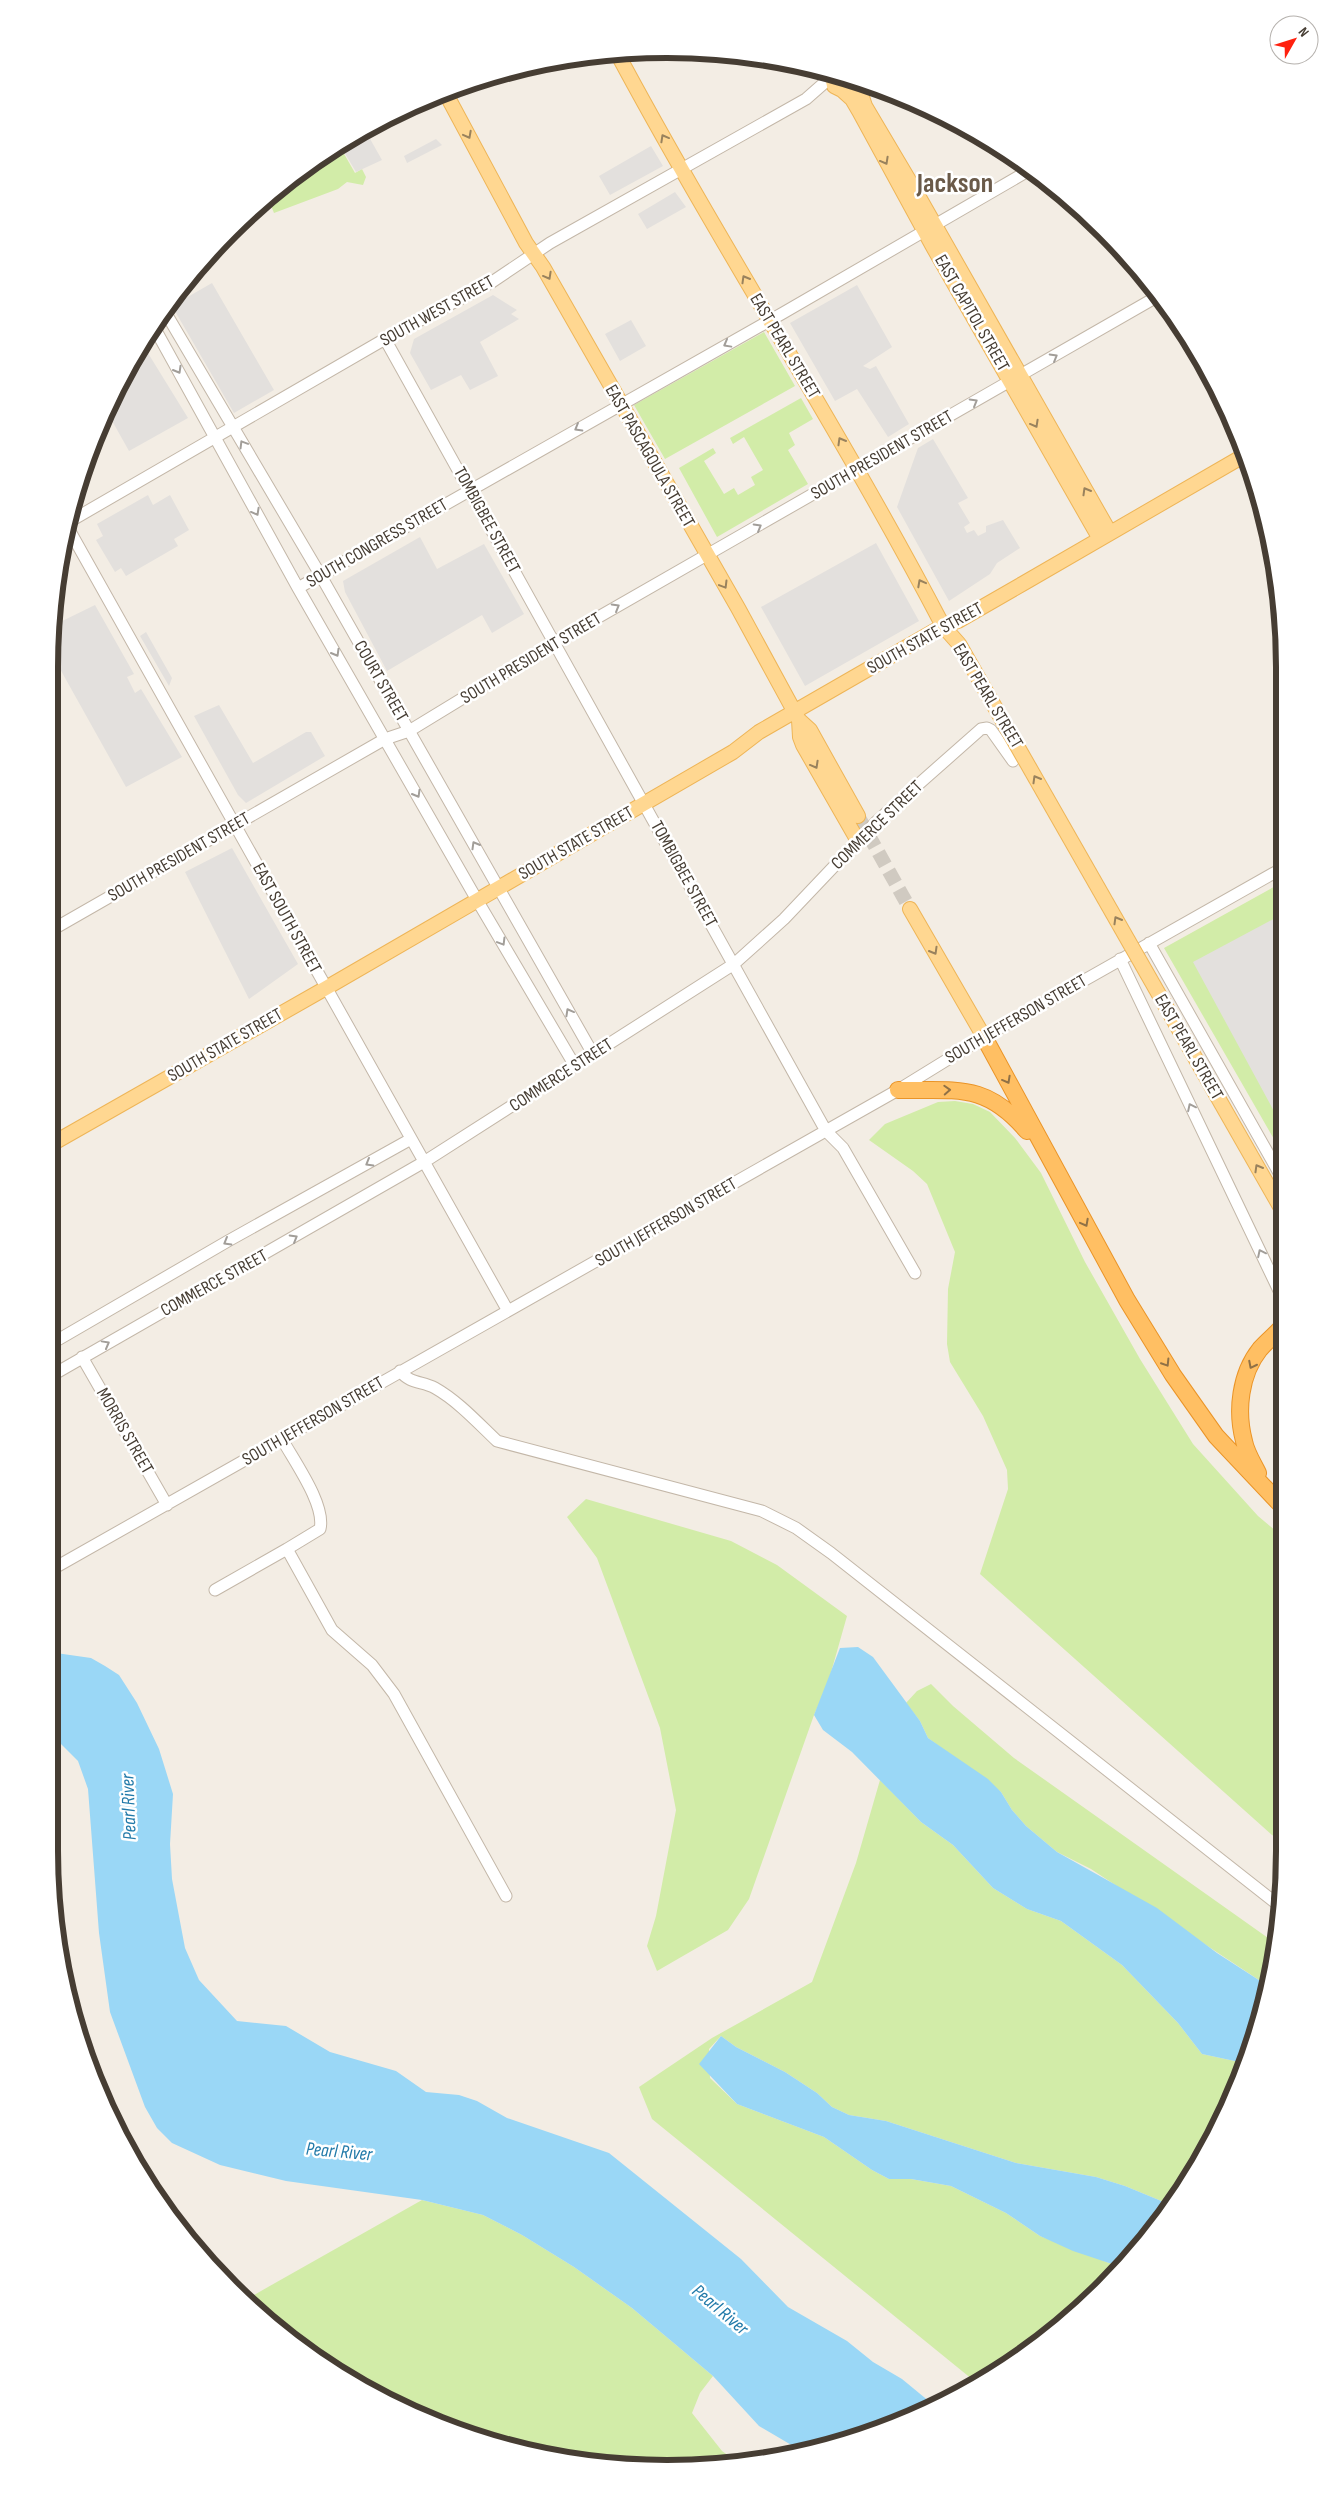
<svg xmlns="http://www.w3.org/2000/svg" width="1334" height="2518" viewBox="0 0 1334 2518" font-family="'Sofia Sans Condensed',sans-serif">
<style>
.green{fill:#d2eca8}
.parking{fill:#e3e0dd}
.water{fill:#9ad7f6}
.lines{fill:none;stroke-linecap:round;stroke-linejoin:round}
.major-tunnel{stroke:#d0cac1;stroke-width:14;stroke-dasharray:14 7;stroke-linecap:butt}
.minor-casing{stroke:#c3b7a8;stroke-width:13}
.major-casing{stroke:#eeb557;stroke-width:16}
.highway-casing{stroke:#ea9427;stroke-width:18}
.minor{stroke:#fff;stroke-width:11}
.major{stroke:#ffd791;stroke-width:14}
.highway{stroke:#ffbf63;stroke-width:16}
.major-bridge-casing{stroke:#eeb557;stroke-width:16;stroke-linecap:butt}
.major-bridge{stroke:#ffd791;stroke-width:14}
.oneway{stroke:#99825d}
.oneway2{stroke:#a29e99}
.oneway3{stroke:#907146}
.labels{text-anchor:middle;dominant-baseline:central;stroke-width:5;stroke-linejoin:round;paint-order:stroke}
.street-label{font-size:18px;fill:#463d33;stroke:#fff}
.water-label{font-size:19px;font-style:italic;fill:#227aa9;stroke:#fff}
.town-label{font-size:28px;font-weight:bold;fill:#6a5a49;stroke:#fff}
.rim{fill:none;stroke:#463d33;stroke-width:6}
</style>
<rect width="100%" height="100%" fill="#f3ede4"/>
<!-- green -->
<path class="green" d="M339,145L355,173L362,169L366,177L363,185L347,182L338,189L274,213L267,196Z
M764,332L795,386L665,459L634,405Z
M801,398L813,419L789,433L795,445L788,450L808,484L717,537L679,468L713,448L716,453L704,461L724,494L734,488L738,495L755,485L751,477L763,470L744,437L733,444L730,438Z
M1281,883L1282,1153L1164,948Z
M955,1101L973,1104L990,1112L1015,1138L1041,1173L1085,1262L1140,1359L1193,1444L1258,1516L1283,1537L1284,1842L1272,1835L980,1574L1008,1489L1007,1470L983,1416L950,1362L947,1344L948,1289L955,1252L927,1184L913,1171L869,1140L885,1124L938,1102Z
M586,1499L731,1541L777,1565L847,1616L828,1683L814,1715L749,1899L728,1930L657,1971L647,1946L656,1916L676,1810L660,1728L597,1558L567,1517Z
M931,1684L953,1706L1014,1758L1275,1943L1268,1986L1091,1869L1057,1852L1026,1826L1012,1810L1001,1792L928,1738L920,1721L906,1703L917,1691Z
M880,1780L921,1822L953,1845L993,1888L1027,1909L1061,1921L1122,1965L1178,2023L1202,2054L1244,2063L1221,2125L1171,2205L1125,2186L1096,2177L1016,2163L886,2121L849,2115L832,2107L817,2093L785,2072L736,2047L721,2036L709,2049L710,2078L737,2104L824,2137L872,2170L889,2179H911L951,2186L1006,2213L1040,2236L1109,2263L1124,2266C1085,2309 1029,2354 978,2384L652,2119L639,2087L712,2038L812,1982L856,1863Z
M422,2200L483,2215L522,2235L574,2267L632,2308L713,2376L700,2393L692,2413L722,2451L740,2464L626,2468L507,2448L430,2422L324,2365L259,2316L245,2300Z"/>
<!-- parking -->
<path class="parking" d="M365,130L382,160L356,172L340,145L357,132Z
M436,139L442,145L407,163L404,156Z
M651,146L663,166L610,195L599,176Z
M675,192L686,207L647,229L638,214Z
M212,283L274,390L234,413L172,306Z
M857,285L892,347L863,366L870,369L876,366L909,424L888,437L857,389L835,401L790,323Z
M493,295L517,310L511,314L519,319L480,342L498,376L470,390L461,375L431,390L410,353L414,339Z
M631,320L646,346L620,361L605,334Z
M143,345L188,418L129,451L106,410L113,393Z
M933,439L968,498L958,503L970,523L964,527L967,533L974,530L978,536L986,532V526L1003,520L1020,548L997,563L990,574L949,601L897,507L918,448Z
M148,495L153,505L170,495L189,530L174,539L178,546L126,576L121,568L115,572L96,540L103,536L97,524Z
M420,537L437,569L484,544L524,614L492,633L482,615L387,671L345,592L343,581Z
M876,543L919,621L805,686L761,607Z
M95,605L134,674L127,677L135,693L141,689L182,757L126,787L50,651V627Z
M146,632L172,678L169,686L140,636Z
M219,705L253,763L306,732H311L325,756L246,803L238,795L194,716Z
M232,848L298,964L249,999L185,872Z
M1281,915L1282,1126L1193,962Z"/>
<!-- water -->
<path class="water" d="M858,1647L873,1657L920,1721L928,1738L988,1779L1001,1792L1012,1810L1026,1826L1057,1852L1157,1908L1217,1953L1268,1986L1264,2011L1244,2063L1202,2054L1178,2023L1122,1965L1061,1921L1027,1909L993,1888L953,1845L921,1822L852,1752L823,1730L814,1715L840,1648Z
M49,1652L91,1658L105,1666L119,1675L137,1703L159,1749L173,1794L170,1844L172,1879L185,1948L199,1980L237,2021L286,2026L330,2052L396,2071L426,2092L459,2095L477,2101L507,2118L609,2153L741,2259L788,2307L847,2341L873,2362L902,2379L936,2407L827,2448L805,2453L759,2426L713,2376L632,2308L574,2267L522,2235L483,2215L422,2200L286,2181L220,2165L172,2143L157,2128L145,2107L110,2012L99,1933L88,1789L78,1761L49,1732Z
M721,2036L736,2047L785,2072L817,2093L832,2107L849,2115L886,2121L1016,2163L1096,2177L1125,2186L1171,2205L1158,2227L1124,2266L1109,2263L1073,2251L1040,2236L1006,2213L951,2186L911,2179H889L872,2170L824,2137L737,2104L699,2064Z"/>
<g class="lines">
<!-- major-tunnel -->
<path class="major-tunnel" d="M858,816L910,909"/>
<!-- minor casing -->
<g class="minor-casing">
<path id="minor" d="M164,310L321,576L593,1054
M154,327L298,588L477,900L575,1066
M385,339L826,1131L843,1148L915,1273
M67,523L385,339L492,282L550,243L806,99L831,77
M67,526L508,1311
M298,588L783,313L1028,171
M50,931L385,739L409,731L555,642L1160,295
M1149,943L1282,1178
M1120,959L1282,1297
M49,1345L228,1241L411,1139
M82,1357L167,1505
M400,1371C410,1384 422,1381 435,1388C458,1401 478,1423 497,1441L762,1511L796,1528L831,1553L1281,1907
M49,1377L424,1162L734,964L784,919L877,821L981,729L987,728L991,730L1013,761
M282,1439C294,1461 326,1505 320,1529L287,1549L332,1630L372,1665L394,1694L506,1896
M49,1571L898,1090L984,1037L1281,869
M215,1590L287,1549"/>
</g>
<!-- major casing -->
<g class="major-casing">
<path id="major" d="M617,53C721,247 841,431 943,626L959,644L1000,716
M831,71L834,86L842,90H849
M857,82L865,106L916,192L1110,533
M842,90L852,99L859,111L932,245L1100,539
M445,92L526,243L543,267L738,608L799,720L810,730L858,816
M799,720L800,737L803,745L858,841
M910,909L984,1037
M50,1145L326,988L733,752L759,732L943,626L958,621L1024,583L1245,455"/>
</g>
<!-- highway casing -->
<g class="highway-casing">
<path id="highway" d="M984,1037L1127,1300L1173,1375L1216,1436L1283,1507
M898,1090C957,1091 985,1082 1027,1131
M1258,1473C1253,1463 1246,1452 1244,1441C1236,1411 1240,1374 1260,1349C1267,1341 1275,1335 1282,1327"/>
</g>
<!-- minor -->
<use href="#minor" class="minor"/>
<!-- major -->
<use href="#major" class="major"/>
<!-- highway -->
<use href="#highway" class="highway"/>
<!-- major-bridge casing -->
<g class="major-bridge-casing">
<path id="major-bridge" d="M1000,716L1282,1210"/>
</g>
<!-- major-bridge -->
<use href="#major-bridge" class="major-bridge"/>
</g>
<!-- one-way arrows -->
<defs><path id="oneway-chevron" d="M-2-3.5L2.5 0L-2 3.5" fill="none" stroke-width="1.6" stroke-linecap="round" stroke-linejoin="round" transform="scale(1.25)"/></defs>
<g class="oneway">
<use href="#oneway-chevron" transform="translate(468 135) rotate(62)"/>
<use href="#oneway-chevron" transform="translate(664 138) rotate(-119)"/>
<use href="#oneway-chevron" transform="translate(885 161) rotate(61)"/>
<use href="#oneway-chevron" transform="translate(548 276) rotate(61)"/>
<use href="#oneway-chevron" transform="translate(745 279) rotate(-120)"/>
<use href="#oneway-chevron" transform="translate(1035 424) rotate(61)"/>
<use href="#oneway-chevron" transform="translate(841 441) rotate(-120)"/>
<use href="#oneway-chevron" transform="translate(1086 491) rotate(-120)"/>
<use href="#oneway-chevron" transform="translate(921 583) rotate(-118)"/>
<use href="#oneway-chevron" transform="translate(724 585) rotate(59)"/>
<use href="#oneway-chevron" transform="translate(815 765) rotate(61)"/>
<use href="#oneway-chevron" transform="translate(1036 779) rotate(-120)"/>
<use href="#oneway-chevron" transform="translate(1117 920) rotate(-120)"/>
<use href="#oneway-chevron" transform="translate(934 951) rotate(60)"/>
<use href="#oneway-chevron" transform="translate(1258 1168) rotate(-120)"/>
</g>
<g class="oneway2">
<use href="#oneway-chevron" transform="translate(727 344) rotate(151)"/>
<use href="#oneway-chevron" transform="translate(1054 357) rotate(-30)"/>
<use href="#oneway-chevron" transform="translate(178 370) rotate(60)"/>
<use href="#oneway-chevron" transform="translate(974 402) rotate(-30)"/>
<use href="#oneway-chevron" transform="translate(578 428) rotate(150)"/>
<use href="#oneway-chevron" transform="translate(243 444) rotate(-121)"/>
<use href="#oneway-chevron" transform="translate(256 512) rotate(61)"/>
<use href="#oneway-chevron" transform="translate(758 527) rotate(-30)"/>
<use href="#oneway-chevron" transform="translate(616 607) rotate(-30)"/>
<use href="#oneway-chevron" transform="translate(336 653) rotate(60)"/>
<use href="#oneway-chevron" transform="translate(417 794) rotate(60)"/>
<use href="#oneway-chevron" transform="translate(475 845) rotate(-120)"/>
<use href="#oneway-chevron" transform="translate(502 942) rotate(59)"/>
<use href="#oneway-chevron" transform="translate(569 1012) rotate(-119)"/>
<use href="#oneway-chevron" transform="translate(1191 1107) rotate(-116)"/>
<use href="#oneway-chevron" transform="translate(369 1163) rotate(150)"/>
<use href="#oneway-chevron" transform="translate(294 1238) rotate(-30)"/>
<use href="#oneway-chevron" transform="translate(227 1242) rotate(150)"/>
<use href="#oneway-chevron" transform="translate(1261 1253) rotate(-116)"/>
<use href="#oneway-chevron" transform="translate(106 1344) rotate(-29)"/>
</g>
<g class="oneway3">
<use href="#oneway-chevron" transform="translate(1007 1080) rotate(61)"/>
<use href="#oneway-chevron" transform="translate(947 1090) rotate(-3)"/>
<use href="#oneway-chevron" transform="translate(1085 1223) rotate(62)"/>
<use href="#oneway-chevron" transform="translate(1166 1363) rotate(58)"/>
<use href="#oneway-chevron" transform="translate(1252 1365) rotate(117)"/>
</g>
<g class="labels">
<!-- street labels -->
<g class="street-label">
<text transform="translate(437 311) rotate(-29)">SOUTH WEST STREET</text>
<text transform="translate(972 313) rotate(60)">EAST CAPITOL STREET</text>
<text transform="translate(785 346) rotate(59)">EAST PEARL STREET</text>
<text transform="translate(882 455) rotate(-30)">SOUTH PRESIDENT STREET</text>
<text transform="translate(650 456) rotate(60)">EAST PASCAGOULA STREET</text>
<text transform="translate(487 520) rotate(61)">TOMBIGBEE STREET</text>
<text transform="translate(377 543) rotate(-30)">SOUTH CONGRESS STREET</text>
<text transform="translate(925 638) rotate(-29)">SOUTH STATE STREET</text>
<text transform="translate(531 658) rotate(-31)">SOUTH PRESIDENT STREET</text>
<text transform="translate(381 681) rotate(60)">COURT STREET</text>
<text transform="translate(988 696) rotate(59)">EAST PEARL STREET</text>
<text transform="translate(877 825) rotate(-44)">COMMERCE STREET</text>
<text transform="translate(576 843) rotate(-30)">SOUTH STATE STREET</text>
<text transform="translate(179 857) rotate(-30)">SOUTH PRESIDENT STREET</text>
<text transform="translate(684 874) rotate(61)">TOMBIGBEE STREET</text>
<text transform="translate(287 918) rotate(61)">EAST SOUTH STREET</text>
<text transform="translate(1016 1019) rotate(-30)">SOUTH JEFFERSON STREET</text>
<text transform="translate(225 1045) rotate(-30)">SOUTH STATE STREET</text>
<text transform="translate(1189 1047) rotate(60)">EAST PEARL STREET</text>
<text transform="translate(561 1075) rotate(-33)">COMMERCE STREET</text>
<text transform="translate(666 1222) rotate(-30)">SOUTH JEFFERSON STREET</text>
<text transform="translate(214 1283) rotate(-29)">COMMERCE STREET</text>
<text transform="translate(313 1421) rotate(-30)">SOUTH JEFFERSON STREET</text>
<text transform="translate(125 1431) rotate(60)">MORRIS STREET</text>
</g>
<!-- water labels -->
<g class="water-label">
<text transform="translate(129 1807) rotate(-92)">Pearl River</text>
<text transform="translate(339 2152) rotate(5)">Pearl River</text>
<text transform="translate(720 2310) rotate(40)">Pearl River</text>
</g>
<!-- town labels -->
<g class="town-label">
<text x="955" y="183">Jackson</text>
</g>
</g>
<!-- crop -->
<path d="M0 0H1334V2518H0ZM667 58H667A609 609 0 0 1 1276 667V1851A609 609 0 0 1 667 2460H667A609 609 0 0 1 58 1851V667A609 609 0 0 1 667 58Z" fill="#fff" fill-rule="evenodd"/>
<path class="rim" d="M667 58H667A609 609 0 0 1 1276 667V1851A609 609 0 0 1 667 2460H667A609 609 0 0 1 58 1851V667A609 609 0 0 1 667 58Z"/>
<!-- north arrow -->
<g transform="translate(1294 40) rotate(51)"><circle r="24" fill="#ffffff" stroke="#b5b1ad"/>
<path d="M0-4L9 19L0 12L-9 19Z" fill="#ff210f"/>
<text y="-8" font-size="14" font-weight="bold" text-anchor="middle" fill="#463d33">N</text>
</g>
</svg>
